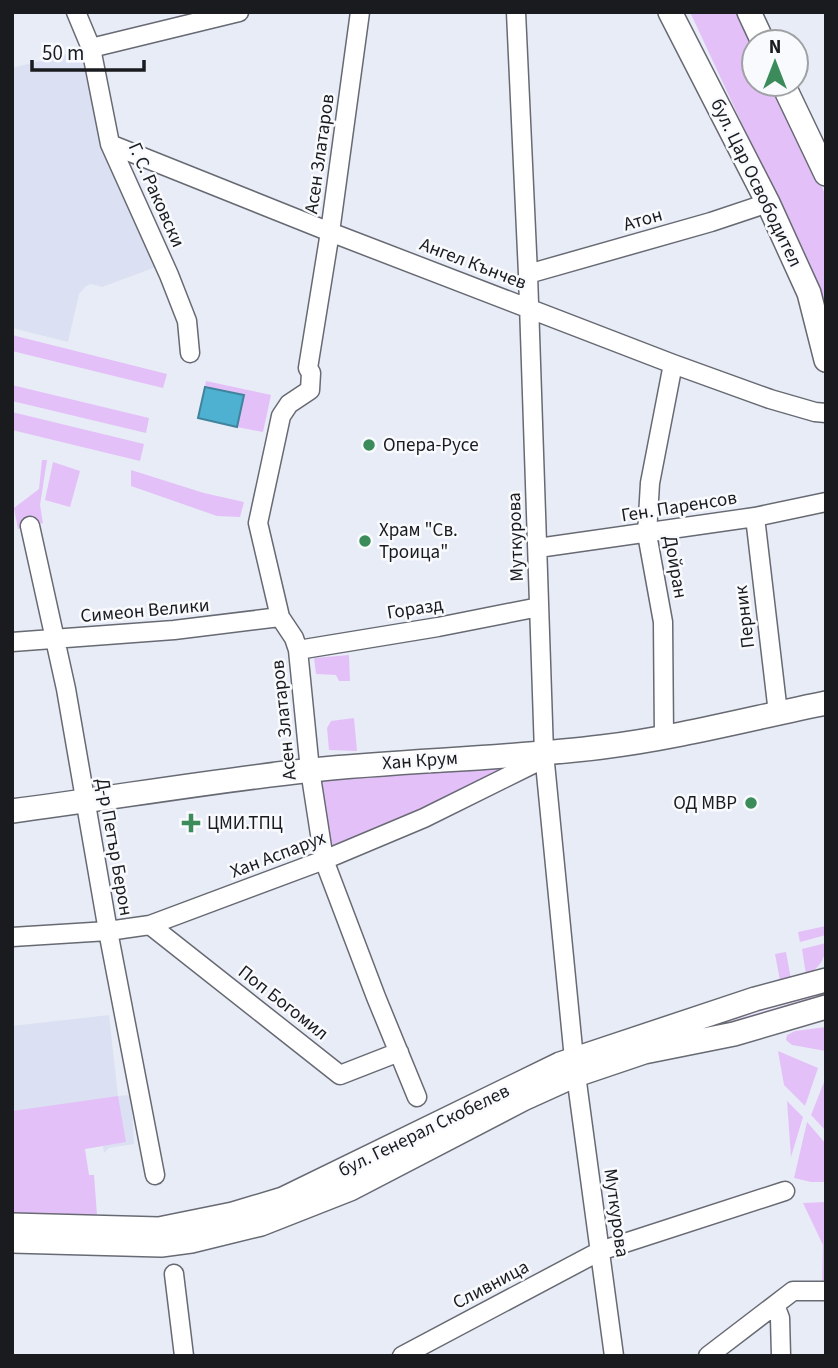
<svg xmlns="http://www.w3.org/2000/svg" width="838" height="1368" viewBox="0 0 838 1368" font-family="'Source Sans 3',sans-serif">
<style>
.built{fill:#dbe1f2}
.green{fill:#e4c0f8}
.water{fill:#4fb1d1;stroke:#3f849c;stroke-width:2}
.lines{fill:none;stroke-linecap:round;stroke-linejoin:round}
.minor-casing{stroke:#676a73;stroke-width:21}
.major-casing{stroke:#676a73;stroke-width:26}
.minor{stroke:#fff;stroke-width:18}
.major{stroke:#fff;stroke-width:23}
.poi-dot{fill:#3b8b5b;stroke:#f8fafd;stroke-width:2.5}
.labels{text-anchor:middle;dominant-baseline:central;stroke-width:5;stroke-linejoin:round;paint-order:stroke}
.street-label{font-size:19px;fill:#1a1b1f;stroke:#f8fafd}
.poi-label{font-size:19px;fill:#1a1b1f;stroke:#f8fafd;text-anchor:start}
</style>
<rect width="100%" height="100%" fill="#e8ecf6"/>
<!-- built -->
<path class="built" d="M91,48L110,144L164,264L102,287L91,284L86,286L79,294L68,342L12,328V68Z
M109,1015L118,1096L131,1095L134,1144L109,1148L104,1153L103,1146L85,1149L12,1150V1026Z"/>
<!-- green -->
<path class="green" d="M690,12H742L754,42V84H775L826,196V326L811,272Z
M12,335L167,374L163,388L12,351Z
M206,381L271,395L263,432L237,427L244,395L205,387Z
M12,385L149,418L146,433L12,401Z
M12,412L144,444L140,461L12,430Z
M42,460H47L40,505L43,523L18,529L14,508L39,489Z
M53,462L80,471L70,507L45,500Z
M131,470L204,493L244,502L240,517L217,516L131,486Z
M349,655L350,681H339L336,675L316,674L314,658Z
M354,718L357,751L329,750L327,728L331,721Z
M544,753L324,860L310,770Z
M826,926V935L800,942L798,932Z
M826,943C826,958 820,968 806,975L802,949Z
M786,952L791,979L780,981L775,954Z
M826,993V1000L721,1024Z
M826,1027V1051L792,1045L786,1040L787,1035L795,1031Z
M778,1051L818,1068L805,1106L784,1085Z
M826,1077V1131L811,1115Z
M118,1096L126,1142L85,1149L89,1175H94L97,1215L12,1214V1111Z
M787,1101L803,1117L791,1157Z
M807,1122L826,1144V1182H811L794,1178Z
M826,1202V1292H822L823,1245L803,1203Z"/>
<!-- water -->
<path class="water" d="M205,387L244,395L237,427L198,418Z"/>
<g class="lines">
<!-- minor casing -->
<g class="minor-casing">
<path id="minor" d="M76,12L91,48L110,144L169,275L187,321L190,353
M360,12L330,232L308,368L311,373L310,390L289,404L281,416L258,523L280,617L294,638L298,650L310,770L324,860L376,997L417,1097
M516,12L528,274L544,753L574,1059
M91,48L239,12
M110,144L330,232L673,364L770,399L815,412L826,413
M528,274L711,222L768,203
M755,517L778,713
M30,526L66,689L108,931L155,1175
M538,548L755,517L826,502
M12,642L174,630L280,617
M298,650L438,627L539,607
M664,737L663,622L647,534L650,483L673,364
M150,925L340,1075L399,1052
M12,937L108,931L150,925L324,860L424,818L533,764L538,754
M576,1075L614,1356
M174,1274L184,1356
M775,1305L780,1318L781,1356
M402,1356L600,1251L785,1191
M708,1356L793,1291H826"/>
</g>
<!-- major casing -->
<g class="major-casing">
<path id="major" d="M670,12L768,203L809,293L826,360
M749,12L763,42
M783,84L826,174
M12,811C112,798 211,781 312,770C408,760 506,759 602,747C677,738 752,718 826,703
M12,1225L159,1229L233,1214L283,1199L560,1064L755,999L826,980
M12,1241L161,1245L191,1241L261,1224L350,1189L523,1099L576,1075L644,1052L734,1034L826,1007"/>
</g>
<!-- minor -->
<use href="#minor" class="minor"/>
<!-- major -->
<use href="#major" class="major"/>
</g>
<!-- markers -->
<g class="poi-dot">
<circle cx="369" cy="445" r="7"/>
<circle cx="365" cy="541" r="7"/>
<circle cx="751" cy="803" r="7"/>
<path d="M187.5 812.5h7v7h7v7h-7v7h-7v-7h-7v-7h7z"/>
</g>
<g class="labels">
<!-- street labels -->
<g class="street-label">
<text transform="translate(320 154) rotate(-82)">Асен Златаров</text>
<text transform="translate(756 183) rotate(64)">бул. Цар Освободител</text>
<text transform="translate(156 195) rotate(66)">Г. С. Раковски</text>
<text transform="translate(643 220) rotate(-16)">Атон</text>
<text transform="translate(473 264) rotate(21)">Ангел Кънчев</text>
<text transform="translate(679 507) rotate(-9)">Ген. Паренсов</text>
<text transform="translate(516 537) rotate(-92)">Муткурова</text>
<text transform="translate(675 567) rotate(80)">Дойран</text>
<text transform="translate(415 609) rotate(-9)">Горазд</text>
<text transform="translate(145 611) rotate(-5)">Симеон Велики</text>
<text transform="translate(745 617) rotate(-97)">Перник</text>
<text transform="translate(284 720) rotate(-96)">Асен Златаров</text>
<text transform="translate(420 761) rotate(-4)">Хан Крум</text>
<text transform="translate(114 847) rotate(80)">Д-р Петър Берон</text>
<text transform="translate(278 855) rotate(-21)">Хан Аспарух</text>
<text transform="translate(283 1003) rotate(38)">Поп Богомил</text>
<text transform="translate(424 1131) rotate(-26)">бул. Генерал Скобелев</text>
<text transform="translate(616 1213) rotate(82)">Муткурова</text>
<text transform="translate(491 1285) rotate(-28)">Сливница</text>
</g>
<!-- poi labels -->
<g class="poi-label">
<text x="383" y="445">Опера-Русе</text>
<text x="379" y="530">Храм "Св.<tspan x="379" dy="22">Троица"</tspan></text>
<text x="737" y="803" text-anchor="end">ОД МВР</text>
<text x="207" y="823">ЦМИ.ТПЦ</text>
</g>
</g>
<!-- border -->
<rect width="838" height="1368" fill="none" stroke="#1a1b1f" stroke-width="28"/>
<!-- north arrow -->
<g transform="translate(775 63)"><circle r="33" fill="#f8fafd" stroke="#9fa1a4" stroke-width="2"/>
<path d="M0-5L12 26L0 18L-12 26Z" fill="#3b8b5b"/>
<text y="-10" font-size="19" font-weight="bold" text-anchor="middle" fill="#1a1b1f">N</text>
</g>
<!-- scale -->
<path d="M32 60v10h112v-10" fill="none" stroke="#1a1b1f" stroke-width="3.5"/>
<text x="42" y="60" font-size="21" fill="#1a1b1f" stroke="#f8fafd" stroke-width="5" paint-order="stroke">50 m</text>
</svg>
